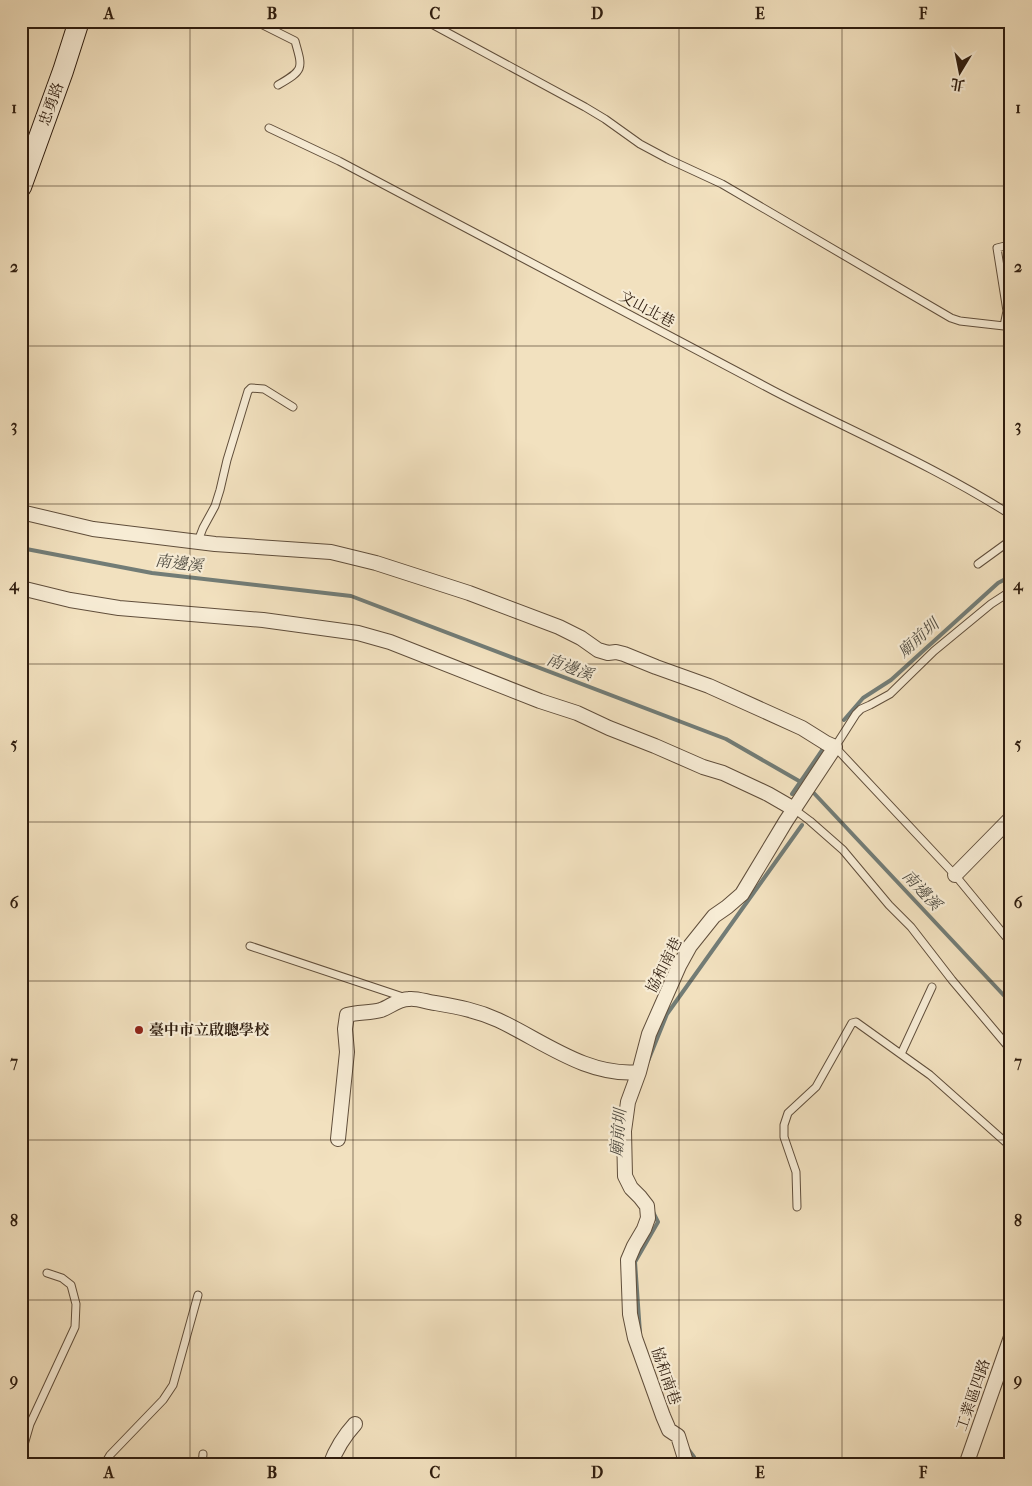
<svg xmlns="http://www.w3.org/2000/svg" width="1032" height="1486" viewBox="0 0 1032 1486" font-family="'IM FELL French Canon','Noto Serif TC',serif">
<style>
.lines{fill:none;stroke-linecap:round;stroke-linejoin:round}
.stream{stroke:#727c76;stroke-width:4}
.lane-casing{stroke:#604e3b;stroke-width:9}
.street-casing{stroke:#604e3b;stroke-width:16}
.secondary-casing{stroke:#2f1d0f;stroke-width:22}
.lane{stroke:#f7ecd5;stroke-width:7}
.street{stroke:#f7ecd5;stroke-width:14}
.secondary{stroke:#f7ecd5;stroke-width:20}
.grid{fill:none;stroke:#2f1d0f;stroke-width:1;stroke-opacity:0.55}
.poi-dot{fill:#8f2418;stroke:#f7ecd5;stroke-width:2}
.labels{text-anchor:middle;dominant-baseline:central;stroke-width:4.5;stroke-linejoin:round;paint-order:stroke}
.street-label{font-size:15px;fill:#2f1d0f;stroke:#f7ecd5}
.poi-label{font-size:15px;font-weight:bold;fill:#2f1d0f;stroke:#f7ecd5;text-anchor:start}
.water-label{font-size:16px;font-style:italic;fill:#504c42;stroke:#f7ecd5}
.neatline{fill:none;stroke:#2f1d0f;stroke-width:2}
.grid-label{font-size:16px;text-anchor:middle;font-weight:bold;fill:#2f1d0f}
</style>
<rect width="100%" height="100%" fill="#f2e1bf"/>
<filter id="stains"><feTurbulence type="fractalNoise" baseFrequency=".004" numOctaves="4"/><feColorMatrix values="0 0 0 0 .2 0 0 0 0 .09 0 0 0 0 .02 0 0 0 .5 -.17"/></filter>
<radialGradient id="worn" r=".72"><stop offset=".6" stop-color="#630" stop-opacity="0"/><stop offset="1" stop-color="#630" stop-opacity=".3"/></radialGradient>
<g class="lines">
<!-- stream -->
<path class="stream" d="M21,548L152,573L351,596L726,739L806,785
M844,720L863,698L891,680L998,583L1011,576
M811,790L1011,1003
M792,794L825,746
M648,1061L667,1014L802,825
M640,1333L635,1262L658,1222L652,1210
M688,1449L694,1457L697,1465"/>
<!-- lane casing -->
<g class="lane-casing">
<path id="lane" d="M255,21L295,41C303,69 304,70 278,85
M426,21L585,107L605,119L640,144L668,159L722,184L951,318L960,321L1004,326L1011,329
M21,23L22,21
M269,128L339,161C484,238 629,315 774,391C853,432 936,467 1011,515
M1004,326L1007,311L997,248L1009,245L1011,246
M198,541L203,528L215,506L220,490L227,460L248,391L251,388L264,389L293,407
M978,564L1011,540
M1011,591L991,604L934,651L890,694L870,705L861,709L856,714L835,747L955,875L1011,943
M794,809L810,821L843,850L889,905L911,927L952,980L1011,1050
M250,946L406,998
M901,1054L932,987
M797,1207L796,1172L784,1137V1125L788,1113L816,1087L852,1023L856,1022L930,1075L1011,1147
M21,1455L30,1424L75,1327L76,1304L71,1285L62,1278L47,1273
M104,1465L110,1455L163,1400L173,1385L198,1295
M202,1465L203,1454"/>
</g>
<!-- street casing -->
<g class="street-casing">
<path id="street" d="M21,512L93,529L215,544L331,552L376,563L469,593L559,627L581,638L598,650L608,653L616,652L624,654L656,667L709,686L802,728L826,743L835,747L786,821L742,894L727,907L714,916L690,946L679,966L649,1034L639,1072L628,1102L624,1131L625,1176L631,1188L640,1197L647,1206L648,1218L644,1229L634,1246L628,1260L630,1314L635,1338L663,1416L669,1430L678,1436L687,1465
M21,588L70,600L119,608L263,620L358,633L390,642L540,701L577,713L609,728L655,746L703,767L723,773L768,794L794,809
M955,875L1011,818
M338,1139L347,1052L345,1029L347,1015C358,1012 370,1013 381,1010C390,1007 398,999 409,999C417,998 427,1002 435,1003C458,1007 476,1010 498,1020C543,1041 587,1077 639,1072
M330,1465C336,1449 344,1436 355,1424
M966,1465L1011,1337"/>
</g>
<!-- secondary casing -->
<g class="secondary-casing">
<path id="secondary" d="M21,187L63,71L79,21"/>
</g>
<!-- lane -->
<use href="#lane" class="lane"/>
<!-- street -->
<use href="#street" class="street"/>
<!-- secondary -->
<use href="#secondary" class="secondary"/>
</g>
<!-- grid -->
<path class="grid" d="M190,21V1465M353,21V1465M516,21V1465M679,21V1465M842,21V1465M21,186H1011M21,346H1011M21,504H1011M21,664H1011M21,822H1011M21,981H1011M21,1140H1011M21,1300H1011"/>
<!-- markers -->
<circle class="poi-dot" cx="139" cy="1030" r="5"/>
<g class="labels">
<!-- street labels -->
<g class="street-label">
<text transform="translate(51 104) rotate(-70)">忠勇路</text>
<text transform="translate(647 309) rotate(28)">文山北巷</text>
<text transform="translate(664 965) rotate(-63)">協和南巷</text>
<text transform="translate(666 1376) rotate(71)">協和南巷</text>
<text transform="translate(973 1395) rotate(-71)">工業區四路</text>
</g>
<!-- poi labels -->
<g class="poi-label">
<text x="149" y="1030">臺中市立啟聰學校</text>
</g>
<!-- water labels -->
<g class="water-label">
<text transform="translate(179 563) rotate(7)">南邊溪</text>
<text transform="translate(918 638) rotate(-42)">廟前圳</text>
<text transform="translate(570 667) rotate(21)">南邊溪</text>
<text transform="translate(922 890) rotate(47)">南邊溪</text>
<text transform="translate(618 1133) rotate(-85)">廟前圳</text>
</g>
</g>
<!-- margin -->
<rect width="1032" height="1486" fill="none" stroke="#f2e1bf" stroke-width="55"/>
<!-- north arrow -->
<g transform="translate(960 72) rotate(190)" stroke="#f7ecd5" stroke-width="4" paint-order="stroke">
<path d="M0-4L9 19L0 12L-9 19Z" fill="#2f1d0f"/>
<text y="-8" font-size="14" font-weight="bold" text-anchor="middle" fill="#2f1d0f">北</text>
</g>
<rect x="28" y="28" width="976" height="1430" class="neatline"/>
<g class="grid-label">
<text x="109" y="19">A</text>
<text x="272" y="19">B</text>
<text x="435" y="19">C</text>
<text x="597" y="19">D</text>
<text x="760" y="19">E</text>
<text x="923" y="19">F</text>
<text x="14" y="113">1</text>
<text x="1018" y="113">1</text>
<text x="14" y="272">2</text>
<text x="1018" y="272">2</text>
<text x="14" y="431">3</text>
<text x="1018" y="431">3</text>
<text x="14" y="590">4</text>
<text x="1018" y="590">4</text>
<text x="14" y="749">5</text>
<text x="1018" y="749">5</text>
<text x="14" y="908">6</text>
<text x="1018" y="908">6</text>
<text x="14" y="1067">7</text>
<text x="1018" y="1067">7</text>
<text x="14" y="1226">8</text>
<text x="1018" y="1226">8</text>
<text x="14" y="1385">9</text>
<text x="1018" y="1385">9</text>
<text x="109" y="1478">A</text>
<text x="272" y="1478">B</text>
<text x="435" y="1478">C</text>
<text x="597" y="1478">D</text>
<text x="760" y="1478">E</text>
<text x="923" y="1478">F</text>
</g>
<rect width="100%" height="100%" filter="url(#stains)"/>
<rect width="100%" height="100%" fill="url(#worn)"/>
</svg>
